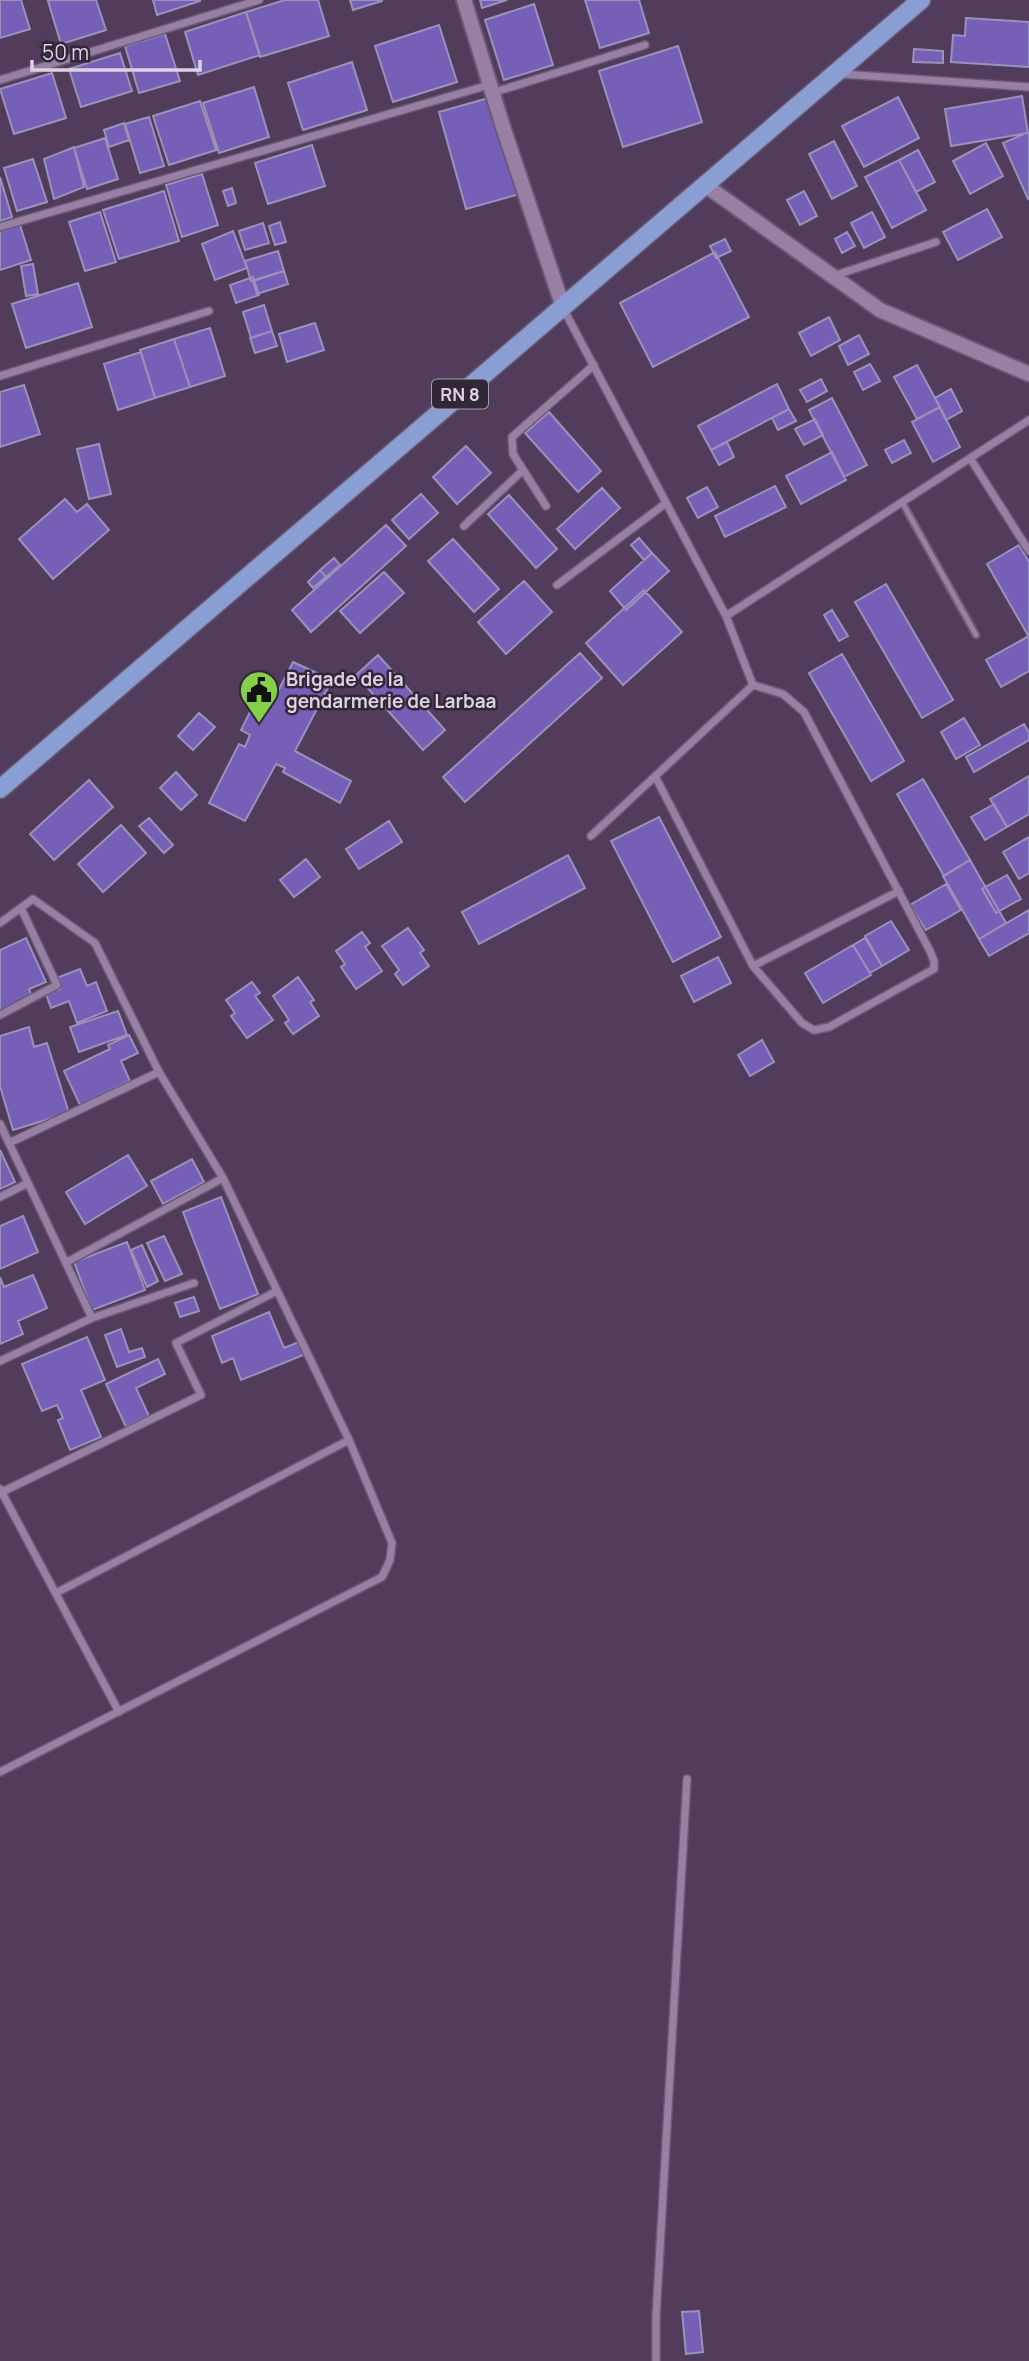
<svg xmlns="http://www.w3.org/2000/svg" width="1029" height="2361" viewBox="0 0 1029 2361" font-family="Manrope,sans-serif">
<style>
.building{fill:#7660b7;stroke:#9a92bb;stroke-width:2}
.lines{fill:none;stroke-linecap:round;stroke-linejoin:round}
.lane-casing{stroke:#6b5a75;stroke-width:9}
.street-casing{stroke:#6b5a75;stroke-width:10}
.secondary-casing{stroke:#6b5a75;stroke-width:18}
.primary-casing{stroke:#6b5a75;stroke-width:21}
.lane{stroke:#9780a4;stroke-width:5}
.street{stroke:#9780a4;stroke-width:7}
.secondary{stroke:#9780a4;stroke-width:14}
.primary{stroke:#899fd3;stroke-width:18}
.labels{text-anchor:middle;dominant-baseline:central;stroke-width:5;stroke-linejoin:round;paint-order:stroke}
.shield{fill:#312736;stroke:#a99eb0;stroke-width:2}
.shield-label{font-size:18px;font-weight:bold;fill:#ddd1e4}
.poi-label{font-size:19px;font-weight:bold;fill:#ddd1e4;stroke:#312736;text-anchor:start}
</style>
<rect width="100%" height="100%" fill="#513c5c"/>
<!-- building -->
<path class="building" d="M0,0H21L30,29L0,38Z
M53,0H96L106,30L61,44L48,1Z
M153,0H200V1L157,15Z
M285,0H318L329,36L260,57L246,12Z
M350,0H382V1L353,10Z
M480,0H507L482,8Z
M585,0H639L649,33L600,48Z
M534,4L553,65L504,80L485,20Z
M246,12L260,55L198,75L185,32Z
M966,18L1029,22V67L951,62L953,35L965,36Z
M439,25L457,82L393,102L375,46Z
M165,34L180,81L139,93L125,46Z
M678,46L702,122L623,147L599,71Z
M914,49L943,51V63L913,62Z
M120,53L132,91L81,107L69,69Z
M352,62L367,110L303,130L288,83Z
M52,73L66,118L14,134L0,89Z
M254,87L269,137L219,153L203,103Z
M1022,96L1028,133L951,146L945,109Z
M492,97L520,194L466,209L439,112Z
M898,97L919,138L864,167L842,126Z
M200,101L216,150L169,165L153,116Z
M149,117L164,166L140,173L125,124Z
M124,123L129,140L109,147L104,130Z
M1029,132V198L1028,199L1003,143Z
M105,138L118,179L87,189L74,148Z
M834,141L857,186L832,199L809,154Z
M986,143L1003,176L970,194L953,161Z
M312,145L325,186L268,204L255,163Z
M74,147L84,187L54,199L44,159Z
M918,150L935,182L916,192L899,160Z
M33,159L47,202L17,211L4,168Z
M899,160L926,210L892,228L865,177Z
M202,174L218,225L182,237L166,185Z
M0,177L12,217L0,221Z
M232,188L236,203L228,206L223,191Z
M164,191L179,241L119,259L103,210Z
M804,191L817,216L800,225L787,200Z
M987,209L1002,237L958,260L943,232Z
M100,212L116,262L85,271L69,222Z
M872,212L885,237L864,248L851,223Z
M280,222L286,242L275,245L269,226Z
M263,223L269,243L245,250L239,231Z
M20,225L31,260L0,270V231Z
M233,231L247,268L215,280L202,244Z
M847,232L855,246L842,253L835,239Z
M725,239L731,251L716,258L710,246Z
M278,251L284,271L251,281L245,261Z
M715,252L749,317L653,367L620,303Z
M33,264L38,294L26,296L21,266Z
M284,271L288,284L257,294L253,281Z
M253,277L259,295L236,303L230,285Z
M78,283L92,327L26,348L12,304Z
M264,305L272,331L251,338L243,312Z
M829,317L840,340L811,356L799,333Z
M315,323L324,350L287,362L279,334Z
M210,328L225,376L190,387L174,339Z
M272,331L277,346L255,353L250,338Z
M859,335L869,354L848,365L839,346Z
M174,339L190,387L155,398L140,350Z
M141,352L155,398L118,410L104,364Z
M870,364L880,381L863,390L854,372Z
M917,365L940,407L917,419L894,377Z
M821,379L827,391L807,402L800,390Z
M777,384L789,409L711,450L698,426Z
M24,385L40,434L0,447V392Z
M951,389L962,411L946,420L935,398Z
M832,398L867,465L844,477L809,410Z
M940,407L960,447L933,462L912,422Z
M789,409L796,421L778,430L772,418Z
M549,412L601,471L578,492L525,433Z
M815,419L823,435L804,445L795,429Z
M904,440L911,453L892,463L885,450Z
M727,442L734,457L719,465L711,450Z
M99,444L111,494L89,499L77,449Z
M466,446L491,473L457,504L433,477Z
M832,452L846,480L801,504L786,476Z
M775,486L786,507L725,537L715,516Z
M707,487L718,507L698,518L687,498Z
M602,488L620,508L575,549L557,529Z
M421,494L438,513L409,539L392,520Z
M509,495L557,549L536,568L488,514Z
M65,499L77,512L87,504L109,530L53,579L19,539Z
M386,525L406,546L311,632L292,610Z
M639,538L652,553L644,560L631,545Z
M453,539L499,589L474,612L428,561Z
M1019,545L1029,562V637L987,564Z
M652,553L669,571L626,610L610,591Z
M334,558L340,565L326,577L320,570Z
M320,570L326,577L313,588L308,582Z
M384,572L404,593L360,633L340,611Z
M524,581L552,612L506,654L478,622Z
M886,584L953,700L922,718L855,602Z
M644,590L682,632L623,685L586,643Z
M832,610L848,636L839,641L824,615Z
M1029,636V671L1001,687L986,660Z
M580,653L602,678L465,802L443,777Z
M842,654L904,761L871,781L809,673Z
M378,655L445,730L423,750L356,675Z
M293,662L332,680L295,751L351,781L340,803L283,772L285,768L276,764L245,821L209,803L239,744L245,747L250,735L241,730L254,704L268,711Z
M199,713L215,727L193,750L178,736Z
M964,718L980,745L956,759L941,732Z
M1024,724L1029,733V740L974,772L966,757Z
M176,772L197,795L181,810L160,788Z
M1029,776V814L1007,827L990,799Z
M923,779L970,860L944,876L897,794Z
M89,780L113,807L54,860L30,834Z
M994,804L1007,827L985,840L971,817Z
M659,817L721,937L673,962L611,841Z
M149,818L173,845L164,853L139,826Z
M389,821L402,842L359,869L346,849Z
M121,825L146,853L103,892L78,864Z
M1029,837V873L1019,879L1003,852Z
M568,855L585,888L479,944L462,912Z
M306,859L320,877L294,897L280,880Z
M970,860L1006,923L979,939L943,876Z
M1007,875L1021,899L996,913L982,889Z
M946,884L961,910L926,930L910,905Z
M1029,910V933L989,956L979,939Z
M891,921L909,950L882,966L865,936Z
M408,928L424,950L420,953L429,966L403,985L395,974L399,970L382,946Z
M362,932L370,943L365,947L382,971L356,989L341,967L345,964L336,951Z
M26,938L46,982L29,989L32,997L0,1011V950Z
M865,938L882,966L870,973L853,945Z
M853,945L871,975L823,1003L805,973Z
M718,957L731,983L694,1002L681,976Z
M80,969L87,986L96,982L107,1011L77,1023L69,1001L51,1008L46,994L60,989L56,978Z
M298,977L314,1000L310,1002L319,1016L293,1034L285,1023L289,1020L273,996Z
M252,982L260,993L255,996L273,1020L247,1038L231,1016L235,1013L226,1000Z
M118,1011L127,1035L79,1052L70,1027Z
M29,1027L34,1047L47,1043L69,1113L13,1130L0,1086V1036Z
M129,1035L138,1053L121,1061L130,1081L80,1105L64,1071L110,1049L108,1045Z
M762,1040L774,1062L750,1076L738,1055Z
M0,1150L15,1182L0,1189Z
M128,1155L147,1186L85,1224L66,1192Z
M192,1159L204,1182L163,1204L151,1181Z
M221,1197L258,1294L220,1309L183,1212Z
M23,1216L38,1252L0,1269V1226Z
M164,1236L182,1274L165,1281L147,1243Z
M127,1242L145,1290L92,1310L74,1262Z
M142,1245L158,1281L147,1287L131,1250Z
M33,1275L47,1308L18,1321L23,1334L0,1344V1277L4,1287Z
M194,1297L199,1311L180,1317L175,1303Z
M269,1312L284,1348L301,1341L306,1354L241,1380L233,1358L222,1363L212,1336Z
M121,1329L129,1352L142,1348L145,1357L117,1367L105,1335Z
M87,1337L105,1380L81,1390L101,1437L70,1450L58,1420L63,1418L57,1405L42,1411L22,1364Z
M158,1359L165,1374L136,1388L149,1416L126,1427L106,1384Z
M699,2311L703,2352L686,2354L682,2312Z"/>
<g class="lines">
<!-- lane casing -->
<g class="lane-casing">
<path id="lane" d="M902,502L976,635"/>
</g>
<!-- street casing -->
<g class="street-casing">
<path id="street" d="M841,74L1029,87
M0,80L259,0
M492,93L645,45
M0,227L489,85
M833,276L936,242
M563,308L726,616L1029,420
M0,376L209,311
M970,458L1029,551
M546,506L513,454L512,437L594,365
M464,526L523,470
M557,585L666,503
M655,776L753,966L802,1023L814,1030L829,1027L934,969V961L930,951L804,712L783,694L753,685L726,616
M591,836L753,685
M0,923L33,899L95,943L159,1072L223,1178L349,1440L392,1543L390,1560L382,1577L0,1772
M753,966L899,891
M0,1015L57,985L21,908
M0,1124L92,1318
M9,1143L159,1072
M0,1197L28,1183
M67,1262L223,1178
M0,1361L92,1318L194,1283
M0,1489L119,1712
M0,1493L201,1395L176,1343L277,1291
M56,1593L349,1440
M656,2361V2317L687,1779"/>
</g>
<!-- secondary casing -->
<g class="secondary-casing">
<path id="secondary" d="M464,0L503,127L563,307
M705,185L880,310L1029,374"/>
</g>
<!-- primary casing -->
<g class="primary-casing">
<path id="primary" d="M0,789L921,0"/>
</g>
<!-- lane -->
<use href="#lane" class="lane"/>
<!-- street -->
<use href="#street" class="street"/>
<!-- secondary -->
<use href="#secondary" class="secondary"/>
<!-- primary -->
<use href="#primary" class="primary"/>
</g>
<!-- icons -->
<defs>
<g id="civic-pin" transform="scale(2.0125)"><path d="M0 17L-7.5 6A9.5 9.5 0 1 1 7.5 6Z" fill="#86cf4b" stroke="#312736"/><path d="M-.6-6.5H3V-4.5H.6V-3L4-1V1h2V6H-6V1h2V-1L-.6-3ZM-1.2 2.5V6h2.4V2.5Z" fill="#111"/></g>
</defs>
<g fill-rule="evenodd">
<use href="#civic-pin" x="259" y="690"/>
</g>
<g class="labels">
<!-- shield labels -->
<rect class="shield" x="432" y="379.5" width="56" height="29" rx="5"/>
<g class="shield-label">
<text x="460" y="394">RN 8</text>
</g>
<!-- poi labels -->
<g class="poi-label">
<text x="286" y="679">Brigade de la<tspan x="286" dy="22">gendarmerie de Larbaa</tspan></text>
</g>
</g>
<!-- scale -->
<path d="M32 60v10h168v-10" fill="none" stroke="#ddd1e4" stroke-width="3.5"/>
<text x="42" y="60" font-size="21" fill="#ddd1e4" stroke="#312736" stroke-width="5" paint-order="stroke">50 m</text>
</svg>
